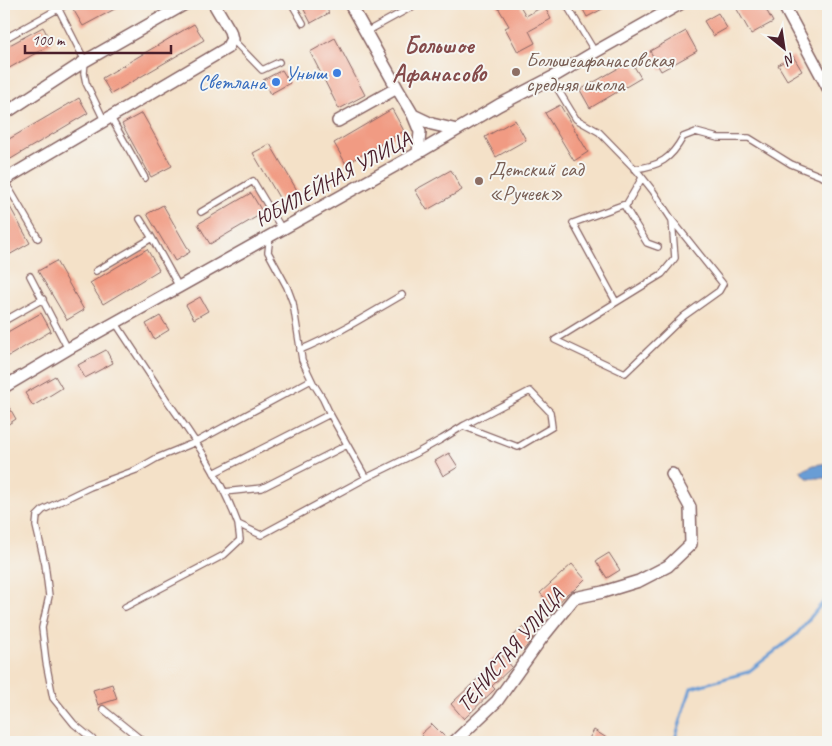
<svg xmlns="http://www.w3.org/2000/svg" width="832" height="746" viewBox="0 0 832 746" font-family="Caveat,sans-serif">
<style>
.water{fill:#699dd5;stroke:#5a5e80}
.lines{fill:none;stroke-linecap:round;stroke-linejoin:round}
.stream{stroke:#699dd5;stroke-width:3}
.building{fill:#f19b83}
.service-casing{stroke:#866362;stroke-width:8}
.minor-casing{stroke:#866362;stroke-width:14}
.service{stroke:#fff;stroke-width:5.5}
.minor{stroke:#fff;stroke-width:11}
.education-dot{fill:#8d6e63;stroke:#f6f6f2;stroke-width:2}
.shop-dot{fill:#3f7fe0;stroke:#f6f6f2;stroke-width:2}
.labels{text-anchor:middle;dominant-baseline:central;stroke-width:4;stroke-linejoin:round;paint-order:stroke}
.education-label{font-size:21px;fill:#785e54;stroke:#f6f6f2;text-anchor:start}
.shop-label{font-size:21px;fill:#366cbe;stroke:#f6f6f2;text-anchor:end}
.street-label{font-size:21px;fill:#4a1f2b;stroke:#f6f6f2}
.quarter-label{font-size:24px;font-weight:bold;fill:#844a4a;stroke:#f6f6f2}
</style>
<rect width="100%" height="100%" fill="#f6f6f2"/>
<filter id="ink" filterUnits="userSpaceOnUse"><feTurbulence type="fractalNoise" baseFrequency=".02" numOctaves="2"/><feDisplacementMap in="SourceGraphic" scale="10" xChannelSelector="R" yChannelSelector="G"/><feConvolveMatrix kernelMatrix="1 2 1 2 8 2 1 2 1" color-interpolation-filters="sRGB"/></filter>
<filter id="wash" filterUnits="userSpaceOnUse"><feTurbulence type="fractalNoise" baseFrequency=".0096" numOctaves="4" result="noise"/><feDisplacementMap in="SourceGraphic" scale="20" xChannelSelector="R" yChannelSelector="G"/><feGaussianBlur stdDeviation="1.12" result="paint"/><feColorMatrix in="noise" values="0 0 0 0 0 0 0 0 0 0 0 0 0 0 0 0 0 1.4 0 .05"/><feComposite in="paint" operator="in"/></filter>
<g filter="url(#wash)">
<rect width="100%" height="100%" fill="#f4e1c8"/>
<!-- water -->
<path class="water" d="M828,463V478H807L800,471L814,465Z"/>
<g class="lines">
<!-- stream -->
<path class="stream" d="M674,742L691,688L748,672L796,635L824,601L828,598"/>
</g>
<g id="blocks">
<!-- building -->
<path class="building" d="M82,4H124L83,26L73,9Z
M301,4H324L329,13L311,23Z
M386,4H406L390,12Z
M496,4H519L526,16L544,6L551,19L529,31L535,43L518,52L505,28L509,26Z
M580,4H612L587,17Z
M734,4H763L773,22L751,34Z
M718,13L727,28L713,36L704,21Z
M194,24L204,40L111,94L102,78Z
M43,27L52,44L4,71V48Z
M686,31L697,51L661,71L650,51Z
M335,38L365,95L339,109L310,52Z
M793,56L802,71L787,80L778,65Z
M631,61L641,78L590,108L580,90Z
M282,70L290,83L270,94L263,80Z
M79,98L88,113L4,163V142Z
M560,105L588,152L574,161L545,113Z
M392,109L404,131L346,164L334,143Z
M142,113L172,166L151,177L122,124Z
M515,120L526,140L496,157L485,137Z
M270,144L298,192L281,201L253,153Z
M451,170L462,190L427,210L415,190Z
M251,193L263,213L210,244L198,224Z
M4,196L30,243L9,255L4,245Z
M163,205L190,252L175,261L147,214Z
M147,249L159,270L103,304L90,283Z
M56,261L84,310L67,320L38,271Z
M200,297L208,311L194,319L186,305Z
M41,313L51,331L4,359V334Z
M160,316L169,330L154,339L146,324Z
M106,350L113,363L85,378L78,365Z
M55,376L62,388L33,406L25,393Z
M4,398L16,419L4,427Z
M449,453L458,467L443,476L435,461Z
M609,553L620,570L607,578L596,561Z
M572,564L585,579L574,590L568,593L554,608L540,593Z
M523,627L533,638L523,651L511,638Z
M499,652L512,667L492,686L495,689L464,719L451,704L491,666L488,663Z
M112,684L117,699L98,705L93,690Z
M432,724L446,738L442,742H428L421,734Z
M594,730L613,742H587Z"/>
</g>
</g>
<g filter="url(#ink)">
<use href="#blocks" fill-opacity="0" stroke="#866362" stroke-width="1"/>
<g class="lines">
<!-- service casing -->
<g class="service-casing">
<path id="service" d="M56,4L85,61L84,73L86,83L104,120
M292,4L303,23
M566,4L595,52
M366,32L417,4
M4,39L67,4
M232,39L262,70L279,62
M551,78L576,119L599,132L638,172L653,191L672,220L723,284L719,291L684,316L625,373L555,340L662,274L675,258L672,220
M110,116L145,178
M634,169C660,166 671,159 683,137L696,132L718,138H749L791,164L828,179
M642,178L625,207L647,243L658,247
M4,180L38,238
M201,212L253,181L282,229
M140,219L152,238
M270,236L268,252L287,287L293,303L302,360L313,383L323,399L330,414L366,478L415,454L442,439L463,426L530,391L550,412L552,427L518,447L463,426
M96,271L152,238L179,287
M30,276L68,349
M616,302L573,223L628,203
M4,321L43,299
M115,322C132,348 149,373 166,399C194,438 221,478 238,524L261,535L366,478
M300,350C336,335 369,314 402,295
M214,473L330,414
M224,492L262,488L347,445
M125,607L224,555L240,540L238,524
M103,709L144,742
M96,742L74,724L53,698L46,662L42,628L49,596L45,564L36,526L37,516L43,510L59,502L90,487L136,470L157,458L196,442L311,380"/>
</g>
<!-- minor casing -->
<g class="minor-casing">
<path id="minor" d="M350,4L397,88L413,115L432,124L457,130
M783,4L828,88
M4,114L85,61L185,4
M413,115L420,132L418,153
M338,121L397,88
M4,180L227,48L232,39L230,31L214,4
M4,387L68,349L418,153L499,105L551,78L595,52L680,4
M454,742L497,701L541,639L574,598L603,592L639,581L668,566L691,544L690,507L672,474"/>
</g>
<!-- service -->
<use href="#service" class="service"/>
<!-- minor -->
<use href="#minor" class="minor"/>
</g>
</g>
<!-- markers -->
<g class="education-dot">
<circle cx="516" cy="72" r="5"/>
<circle cx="479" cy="181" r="5"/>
</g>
<g class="shop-dot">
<circle cx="337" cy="73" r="5"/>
<circle cx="276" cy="82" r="5"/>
</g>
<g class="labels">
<!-- education labels -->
<g class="education-label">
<text x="526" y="60">Большеафанасовская<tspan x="526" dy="24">средняя школа</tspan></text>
<text x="489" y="169">Детский сад<tspan x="489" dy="24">«Ручеек»</tspan></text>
</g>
<!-- shop labels -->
<g class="shop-label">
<text x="327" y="73">Уныш</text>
<text x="266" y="82">Светлана</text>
</g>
<!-- street labels -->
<g class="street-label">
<text transform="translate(333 179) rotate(-29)">ЮБИЛЕЙНАЯ УЛИЦА</text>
<text transform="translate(510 650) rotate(-50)">ТЕНИСТАЯ УЛИЦА</text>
</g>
<!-- quarter labels -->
<g class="quarter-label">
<text x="439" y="45">Большое<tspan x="439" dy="28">Афанасово</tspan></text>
</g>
</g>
<!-- margin -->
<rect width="832" height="746" fill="none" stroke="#f6f6f2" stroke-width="20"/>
<!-- north arrow -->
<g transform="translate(784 48) rotate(150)" stroke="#f6f6f2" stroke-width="4" paint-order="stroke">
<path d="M0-4L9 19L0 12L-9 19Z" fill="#4a1f2b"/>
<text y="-8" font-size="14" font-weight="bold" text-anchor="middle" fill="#4a1f2b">N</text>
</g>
<!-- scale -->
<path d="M25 45v8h146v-8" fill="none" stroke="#4a1f2b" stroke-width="2.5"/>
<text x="32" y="45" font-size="15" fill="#4a1f2b" stroke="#f6f6f2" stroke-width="4" paint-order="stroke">100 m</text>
</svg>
